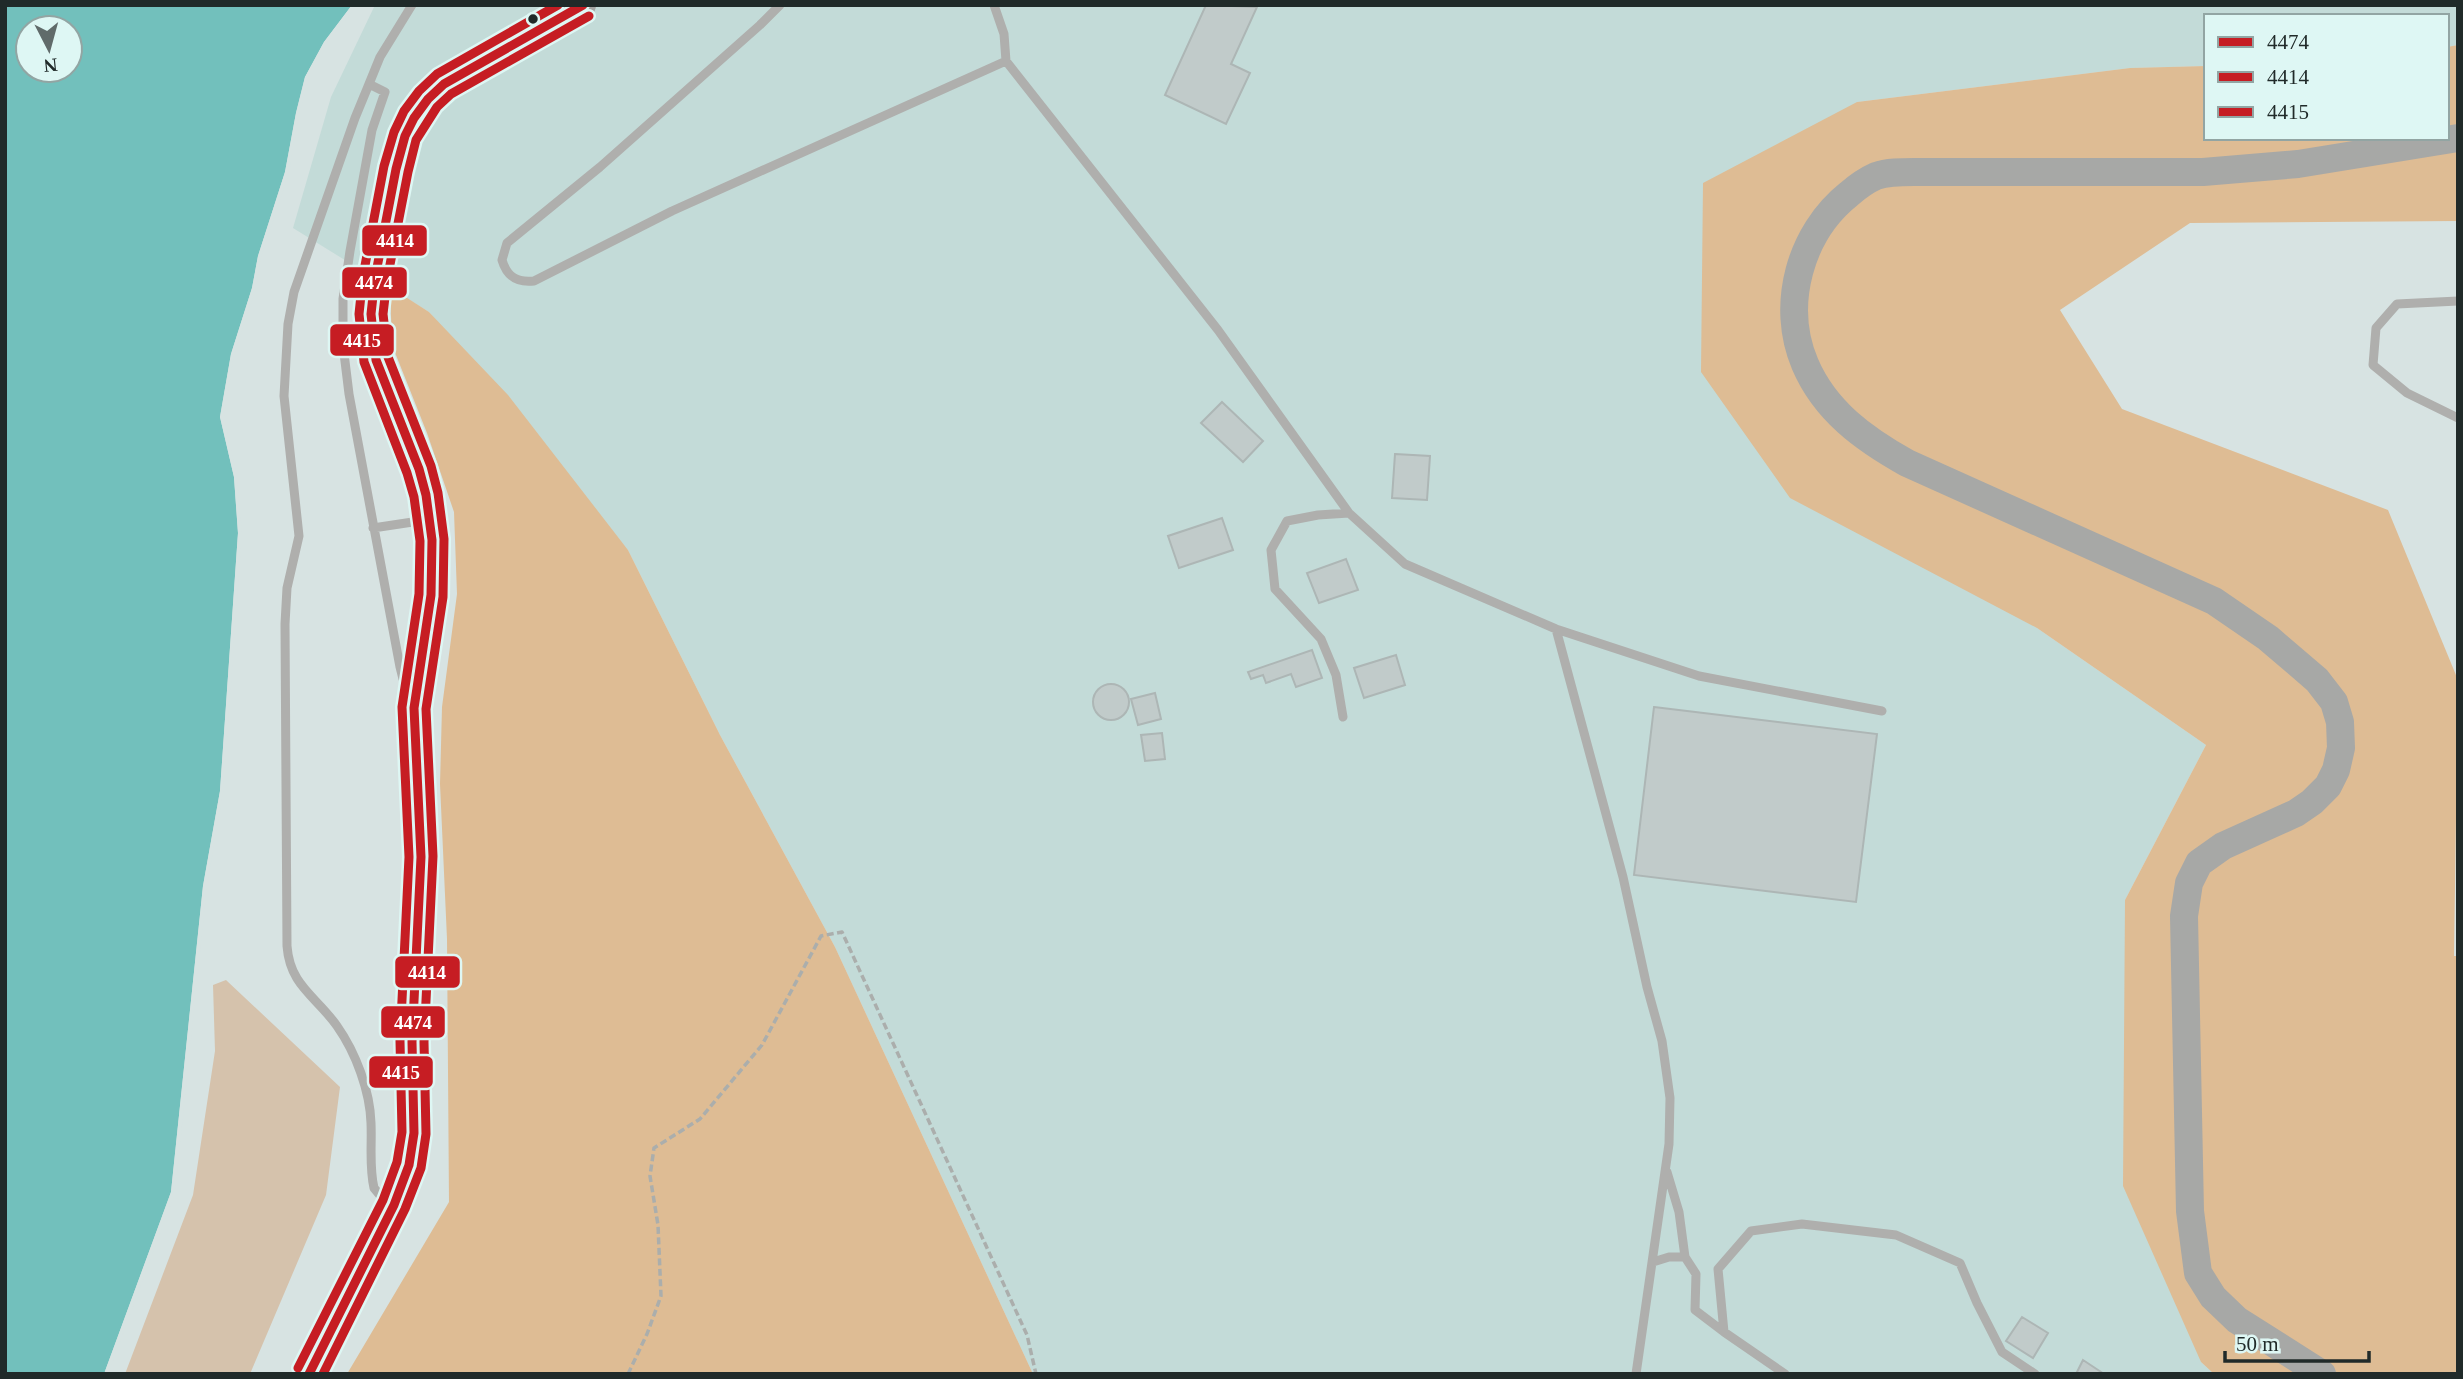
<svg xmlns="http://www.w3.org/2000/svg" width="2463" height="1379" viewBox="0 0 2463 1379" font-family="'Times New Roman',serif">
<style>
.built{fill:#c3dbd8}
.green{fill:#d5c2ac}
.forest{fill:#debc94}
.water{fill:#72c0bc;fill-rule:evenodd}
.pier{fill:#d7e3e2}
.building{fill:#c1cbca;stroke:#adb6b5;stroke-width:2}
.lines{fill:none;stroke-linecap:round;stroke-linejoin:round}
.path{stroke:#abaeac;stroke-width:3.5;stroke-dasharray:7 3.5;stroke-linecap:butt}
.service{stroke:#afafad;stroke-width:9}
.secondary{stroke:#a5a5a3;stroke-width:26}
.primary{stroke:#a7a8a6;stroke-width:28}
.bus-1-casing{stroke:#def7f4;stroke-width:14}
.bus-2-casing{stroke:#def7f4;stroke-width:14}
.bus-3-casing{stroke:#def7f4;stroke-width:14}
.bus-1{stroke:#c61d23;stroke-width:9}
.bus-2{stroke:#c61d23;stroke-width:9}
.bus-3{stroke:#c61d23;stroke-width:9}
.bus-dot{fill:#202a29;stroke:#def7f4;stroke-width:2.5}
.line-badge{stroke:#def7f4;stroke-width:2.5}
.badge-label{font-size:19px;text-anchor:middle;font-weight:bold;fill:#fff}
</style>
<rect width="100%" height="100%" fill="#d7e3e2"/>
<!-- built -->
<path class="built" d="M375,5H2458V45L2447,47V16H2206V66L2130,68L1857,102L2037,628L2206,745L2125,900L2201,1362L2214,1374H1033L835,947L720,735L628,550L429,312L293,228L331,97Z"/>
<!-- green -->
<path class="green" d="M226,980L340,1087L326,1195L250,1374H125L193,1195L215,1051L213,985Z"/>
<!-- forest -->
<path class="forest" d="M2458,45V221L2190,223L2060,310L2122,409L2388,510L2458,680L2454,956H2458V1374H2214L2201,1362L2123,1186L2125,900L2206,745L2037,628L1790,498L1701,372L1703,183L1857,102L2130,68L2206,66V138H2447V47Z
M390,287L429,312L508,395L628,550L720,735L835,947L1033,1374H347L449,1202L447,939L440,784L442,707L457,594L454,512L427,433L392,345Z"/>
<!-- water -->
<path class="water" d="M5,5H352L324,42L305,77L296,113L285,172L258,256L252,288L231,354L220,417L234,477L238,533L220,791L203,886L171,1192L104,1374H5ZM28,28H70V70H28Z"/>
<!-- pier -->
<path class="pier" d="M352,5L355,6L350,15L326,44L309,78L299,114L289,173L261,257L256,289L234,355L224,417L237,476L242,533L223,792L207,886L175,1193L108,1374H104L171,1192L203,886L220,791L238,533L234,477L220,417L231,354L252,288L258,256L285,172L296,113L305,77L324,42Z"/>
<!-- building -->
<path class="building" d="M1206,5L1257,7L1231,64L1250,73L1226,124L1165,95Z
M1222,402L1263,441L1243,462L1201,423Z
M1395,454L1430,456L1427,500L1392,498Z
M1222,518L1233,550L1179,568L1168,536Z
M1346,559L1358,590L1319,603L1307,573Z
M1312,650L1322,678L1296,687L1291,674L1266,683L1263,675L1251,679L1248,672Z
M1396,655L1405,685L1364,698L1354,668Z
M1093 702a18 18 0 1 1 36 0a18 18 0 1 1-36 0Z
M1155,693L1161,719L1138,725L1131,699Z
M1654,707L1877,734L1856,902L1634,875Z
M1162,733L1165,759L1145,761L1141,735Z
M2022,1317L2048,1333L2033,1358L2006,1341Z
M2083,1360L2104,1374H2076Z"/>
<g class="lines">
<!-- path -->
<path class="path" d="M628,1374L647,1334L661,1296L658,1225L650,1176L654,1148L700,1119L762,1045L821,936L842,932L1027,1335L1036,1374"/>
<!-- service -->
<path class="service" d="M780,5L760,25L600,167L507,243L502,260C507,277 517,283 534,281L672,211L1006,61L1218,330L1349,513L1405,564L1556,629L1699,676L1882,711
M994,5L1004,34L1006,61
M369,84L380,57L412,5
M2458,301L2397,304L2376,328L2373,365L2407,393L2458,418
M373,528L426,520
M1556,629L1623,877L1647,987L1662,1041L1670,1098L1669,1144L1636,1374
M1343,717L1336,675L1321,639L1275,589L1271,550L1287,521L1318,515L1349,513
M1667,1172L1679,1212L1685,1257L1696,1274L1695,1310L1724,1332L1785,1374
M393,1204L379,1194L374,1188C369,1167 372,1145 371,1123C370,1091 356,1053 337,1026C316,996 290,986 287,946L285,624L287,588L299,536L284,396L288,324L294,292L355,118L369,84L385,92L372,130L350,251L343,299V345L349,394L400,667L403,679L412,691
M1653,1262L1669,1257H1685
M1724,1332L1718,1269L1751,1231L1802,1224L1896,1235L1960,1263L1977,1303L2002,1352L2035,1374"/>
<!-- secondary -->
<path class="secondary" d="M309,1374L394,1205L409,1165L414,1133L412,1042L421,857L414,708L431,595L432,540L426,495L419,469L376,360L371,314L375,278L396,169L405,136L414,118L428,99L444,84L583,5"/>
<!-- primary -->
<path class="primary" d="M2322,1374L2237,1320L2213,1297L2198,1273L2190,1211L2184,916L2189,883L2199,863L2223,846L2296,813L2312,802L2328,786L2336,770L2341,748L2340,722L2334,702L2317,680L2268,638L2214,601L1907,463C1864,439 1825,411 1805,364C1780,305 1800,233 1849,194C1857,187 1867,180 1876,176C1888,172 1901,172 1914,172H2203L2298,164L2458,138"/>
<!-- bus-1 casing -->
<g class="bus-1-casing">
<path id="bus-1" d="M309,1374L394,1205L409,1165L414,1133L412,1042L421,857L414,708L431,595L432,540L426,495L419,469L376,360L371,314L375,278L396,169L405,136L414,118L428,99L444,84L583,5"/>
</g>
<!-- bus-2 casing -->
<g class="bus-2-casing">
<path id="bus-2" d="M323,1374L405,1209L421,1168L426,1134L424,1042L433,856L426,709L443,597L444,539L438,493L431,466L388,357L383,314L387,280L408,172L416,140L437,107L451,94L589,16"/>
</g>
<!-- bus-3 casing -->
<g class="bus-3-casing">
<path id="bus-3" d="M298,1368L383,1200L397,1162L402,1132L400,1041L409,857L402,707L419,594L420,541L414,497L407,473L364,362L359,314L363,276L384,166L394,132L404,111L419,91L437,74L558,5"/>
</g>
<!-- bus-1 -->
<use href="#bus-1" class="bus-1"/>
<!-- bus-2 -->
<use href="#bus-2" class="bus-2"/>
<!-- bus-3 -->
<use href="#bus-3" class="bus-3"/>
</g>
<!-- markers -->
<circle class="bus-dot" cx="533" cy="19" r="6"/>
<g class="line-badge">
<rect x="361" y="224" width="67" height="33" rx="7" fill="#c61d23"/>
<rect x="341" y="266" width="67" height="33" rx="7" fill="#c61d23"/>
<rect x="329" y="323" width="66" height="34" rx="7" fill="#c61d23"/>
<rect x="394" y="955" width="67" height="34" rx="7" fill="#c61d23"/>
<rect x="380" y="1005" width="66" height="34" rx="7" fill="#c61d23"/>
<rect x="368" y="1055" width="66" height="34" rx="7" fill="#c61d23"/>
</g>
<g class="badge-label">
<text x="395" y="247">4414</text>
<text x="374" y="289">4474</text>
<text x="362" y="347">4415</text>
<text x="427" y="979">4414</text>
<text x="413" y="1029">4474</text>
<text x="401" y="1079">4415</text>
</g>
<!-- border -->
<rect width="2463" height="1379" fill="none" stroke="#202a29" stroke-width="14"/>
<!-- legend -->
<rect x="2204" y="14" width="245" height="126" fill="#def7f4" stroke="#92a5a3" stroke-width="2"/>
<rect x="2218" y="37" width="35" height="10" fill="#c61d23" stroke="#92a5a3" stroke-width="2"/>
<text x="2267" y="49" font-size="21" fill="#202a29">4474</text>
<rect x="2218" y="72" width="35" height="10" fill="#c61d23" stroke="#92a5a3" stroke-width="2"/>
<text x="2267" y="84" font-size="21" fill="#202a29">4414</text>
<rect x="2218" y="107" width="35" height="10" fill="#c61d23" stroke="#92a5a3" stroke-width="2"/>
<text x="2267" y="119" font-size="21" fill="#202a29">4415</text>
<!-- north arrow -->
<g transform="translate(49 49) rotate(174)"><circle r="33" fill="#def7f4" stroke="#92a5a3" stroke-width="2"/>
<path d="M0-5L12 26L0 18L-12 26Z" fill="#606b6a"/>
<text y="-10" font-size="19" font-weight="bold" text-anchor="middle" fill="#202a29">N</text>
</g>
<!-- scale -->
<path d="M2225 1351v10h144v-10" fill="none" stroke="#202a29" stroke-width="3.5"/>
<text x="2236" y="1351" font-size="21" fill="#202a29" stroke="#def7f4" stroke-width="5" paint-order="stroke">50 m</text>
</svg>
